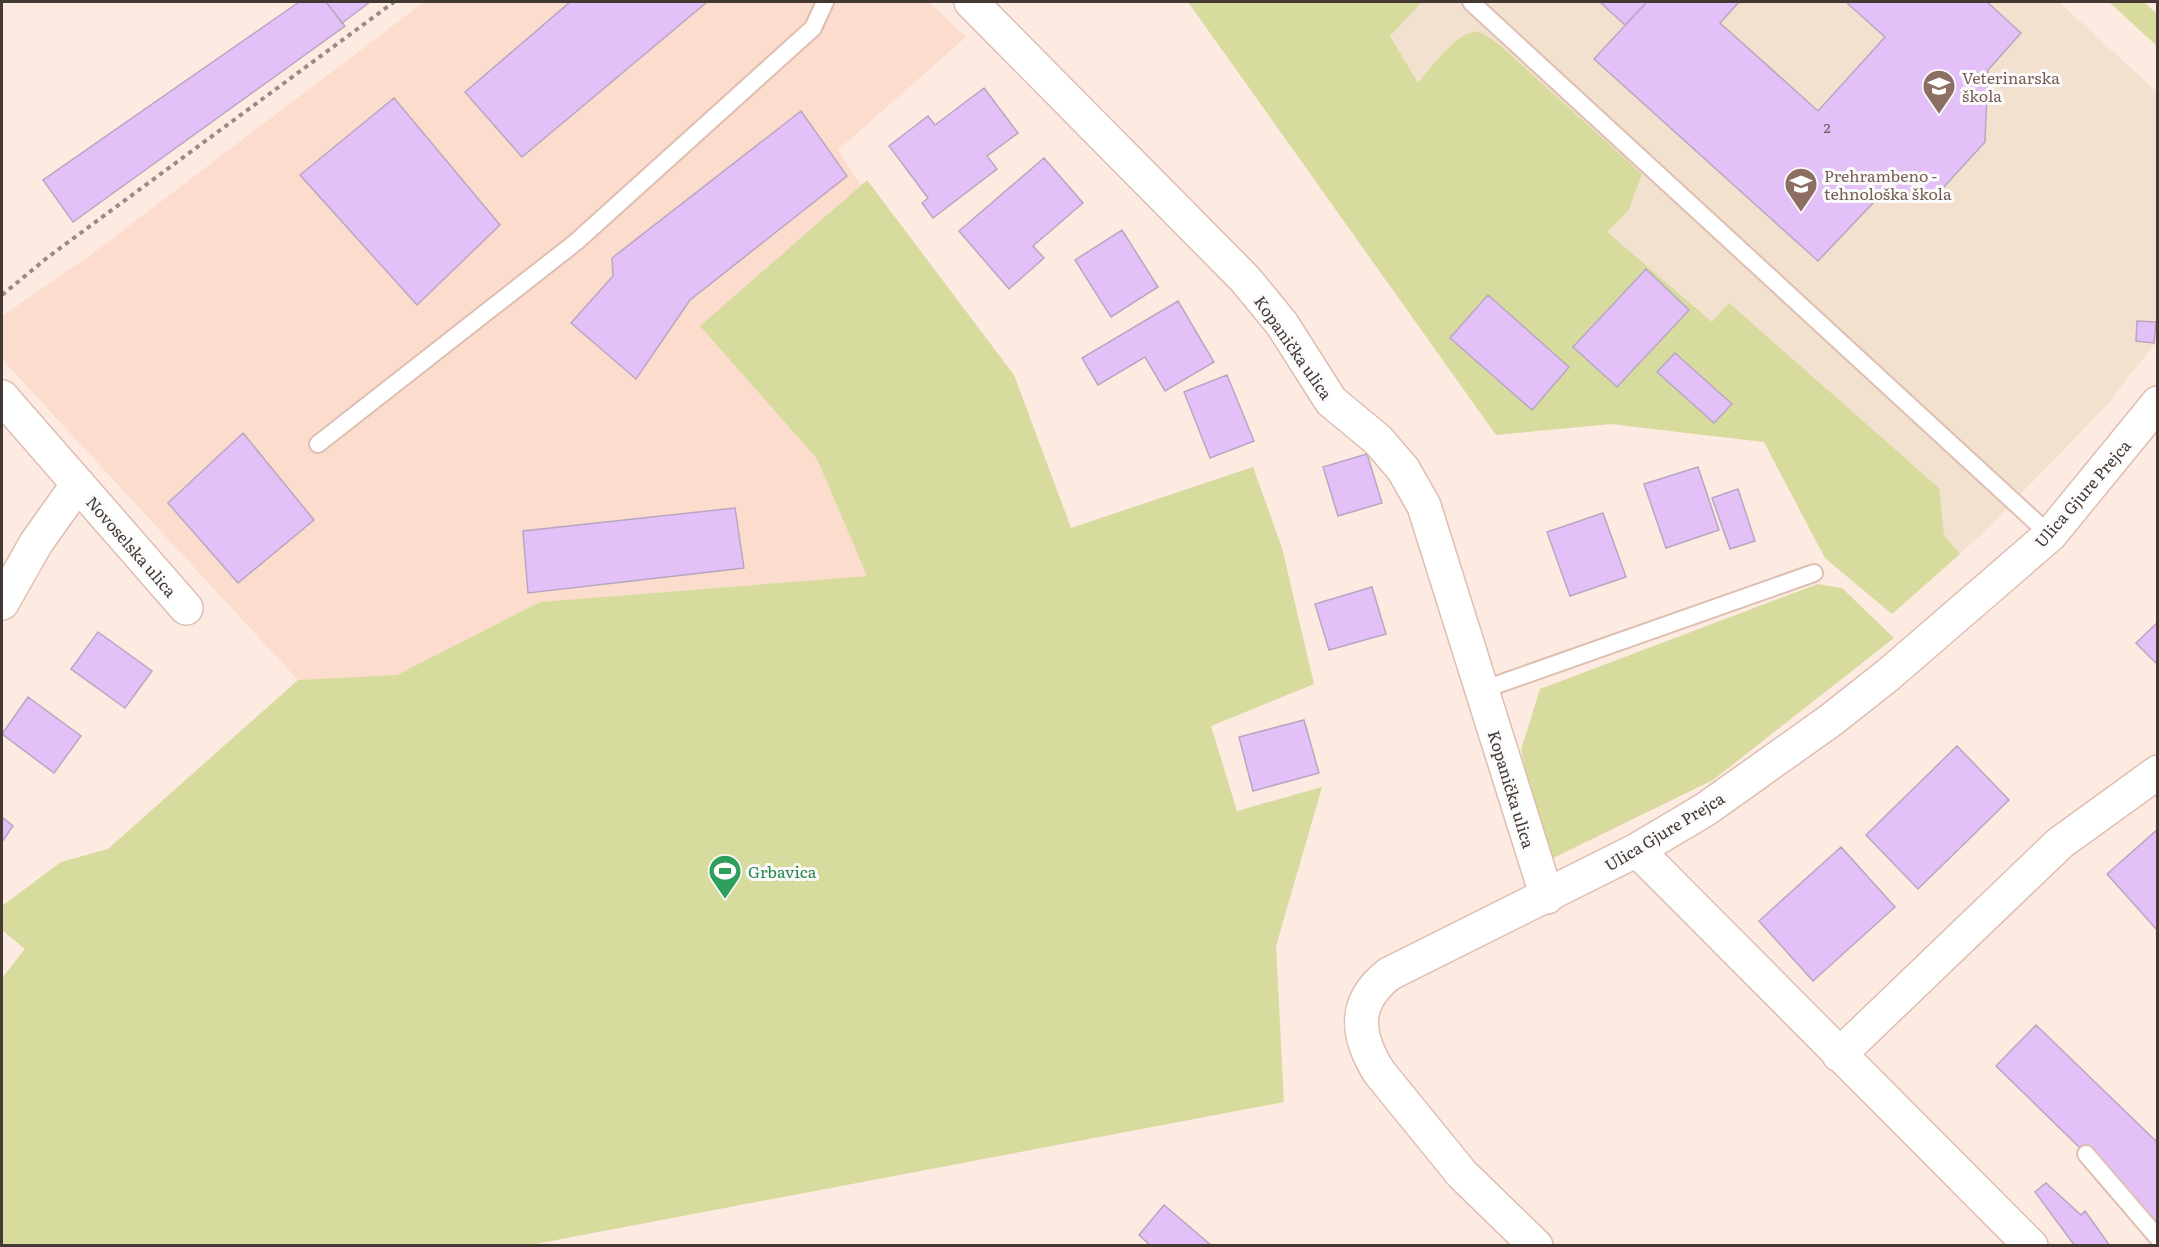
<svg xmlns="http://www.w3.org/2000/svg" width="2159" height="1247" viewBox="0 0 2159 1247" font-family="Literata,serif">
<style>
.built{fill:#fbdccd}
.education{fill:#f3e1d0}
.green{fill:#d7db9d}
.building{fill:#e3c1f8;stroke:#b7a7c1;stroke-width:1.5}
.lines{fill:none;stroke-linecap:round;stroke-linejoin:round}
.service-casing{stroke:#ddbeb0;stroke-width:20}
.minor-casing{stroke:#ddbeb0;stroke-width:36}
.path{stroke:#9a8b84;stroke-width:4;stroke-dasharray:4.5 4.5;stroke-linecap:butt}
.service{stroke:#fff;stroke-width:16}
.minor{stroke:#fff;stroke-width:33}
.labels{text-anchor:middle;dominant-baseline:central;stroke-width:6;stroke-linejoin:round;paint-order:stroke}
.number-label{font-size:14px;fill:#6c5a64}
.education-label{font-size:16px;fill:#785e54;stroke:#fbfbfb;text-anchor:start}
.street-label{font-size:16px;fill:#443832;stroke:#fbfbfb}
.leisure-label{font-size:16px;fill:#27864d;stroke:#fbfbfb;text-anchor:start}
</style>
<rect width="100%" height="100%" fill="#fdeae1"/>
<!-- built -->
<path class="built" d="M424,2H929L966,37L838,150L861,185L700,326L817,459L867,576L540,602L397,675L298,680L2,359V316L89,256Z"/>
<!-- education -->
<path class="education" d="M1422,2H2059L2157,92V341L2106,406L1983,533L1892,614L1825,558L1764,442L1611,424L1390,35Z"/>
<!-- green -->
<path class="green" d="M1188,2H1422L1390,36L1418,83C1430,69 1459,29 1478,32C1486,34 1495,42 1502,47L1642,174L1628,211L1607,232L1712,322L1729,303L1939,488L1944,535L1960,554L1892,614L1825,558L1764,442L1611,424L1496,435Z
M2109,2H2144L2157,14V46Z
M867,180L1014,375L1071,528L1253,467L1282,548L1314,684L1211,726L1237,811L1322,787L1276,946L1284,1102L530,1245H2V978L25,949L2,930V906L61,862L108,849L298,680L397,675L540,602L867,576L817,459L700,326Z
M1818,584L1842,588L1894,638L1713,780L1547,861L1521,750L1540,689Z"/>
<!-- building -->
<path class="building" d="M299,2H326L345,26L73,222L43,180Z
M326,2H370L342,23Z
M570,2H707L522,157L465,92Z
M1600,2H1647L1625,25Z
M1647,2H1739L1720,23L1818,111L1885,37L1846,2H1987L2021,33L1988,70L1985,142L1942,189L1874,202L1818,261L1594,59Z
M984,88L1018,133L987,156L997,169L933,218L922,203L928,198L889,146L928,116L935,125Z
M394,98L500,225L417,305L300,175Z
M801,111L847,176L690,300L636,379L571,323L613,276L612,258Z
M1044,158L1083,203L1033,246L1044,258L1009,289L959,231Z
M1122,230L1158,287L1111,317L1075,260Z
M1646,269L1689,310L1617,387L1573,347Z
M1488,295L1569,367L1532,410L1450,338Z
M1178,301L1214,362L1165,391L1145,357L1098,385L1082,358Z
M2137,321L2156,322L2154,343L2136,341Z
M1675,353L1732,404L1714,423L1657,372Z
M1227,375L1254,441L1210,458L1184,392Z
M243,433L314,520L238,583L168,503Z
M1367,454L1382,503L1338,516L1323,467Z
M1698,467L1719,530L1666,548L1644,484Z
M1738,489L1755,541L1730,549L1712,498Z
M735,508L744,568L528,593L523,531Z
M1603,513L1626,577L1570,596L1547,532Z
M1372,587L1386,634L1329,650L1315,604Z
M2158,622V665L2136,643Z
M98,632L152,671L125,708L71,669Z
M28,697L81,736L54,773L2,734Z
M1304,720L1319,773L1253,791L1239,737Z
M1957,746L2009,800L1918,889L1866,835Z
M2,817L13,826L2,842Z
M2158,829V931L2107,874Z
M1841,847L1895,907L1813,981L1759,921Z
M2036,1025L2158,1143V1224L1996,1066Z
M2046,1183L2081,1215L2085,1211L2110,1246H2075L2035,1192Z
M1164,1205L1212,1246H1151L1139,1235Z"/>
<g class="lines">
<!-- service casing -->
<g class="service-casing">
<path id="service" d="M1471,2L2050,535
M318,444L576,242L813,28L825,2
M1482,690L1814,573
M2086,1154L2158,1238"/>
</g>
<!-- minor casing -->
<g class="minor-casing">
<path id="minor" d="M971,2L1245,279L1282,324L1331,401L1378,440L1403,469L1424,506L1547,897
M2,397L186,608
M2,603L36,543L78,484
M1637,850L2031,1246
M1839,1055L2060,843L2158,772
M1536,1246L1462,1174L1379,1072C1356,1035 1352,1003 1389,974L1637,850L1706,809L1831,720L1888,675L2050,535L2158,403"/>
</g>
<!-- path -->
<path class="path" d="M2,295L48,257L394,2"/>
<!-- service -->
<use href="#service" class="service"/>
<!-- minor -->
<use href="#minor" class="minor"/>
</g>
<!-- icons -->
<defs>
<g id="school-pin" transform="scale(1.725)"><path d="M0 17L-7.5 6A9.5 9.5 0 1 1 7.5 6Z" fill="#8d6e63" stroke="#fbfbfb"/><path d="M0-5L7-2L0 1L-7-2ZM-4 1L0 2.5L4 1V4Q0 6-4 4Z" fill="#fff"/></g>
<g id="stadium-pin" transform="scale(1.725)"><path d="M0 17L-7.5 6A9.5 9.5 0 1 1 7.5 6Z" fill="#2e9e5b" stroke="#fbfbfb"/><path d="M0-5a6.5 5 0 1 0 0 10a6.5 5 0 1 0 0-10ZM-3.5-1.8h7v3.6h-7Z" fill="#fff"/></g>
</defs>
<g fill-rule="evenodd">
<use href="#school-pin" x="1939" y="86"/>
<use href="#school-pin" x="1801" y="184"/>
<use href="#stadium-pin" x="725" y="871"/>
</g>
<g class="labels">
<!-- number labels -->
<g class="number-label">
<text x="1827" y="127">2</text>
</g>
<!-- education labels -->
<g class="education-label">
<text x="1962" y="77">Veterinarska<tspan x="1962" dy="18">škola</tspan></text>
<text x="1824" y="175">Prehrambeno -<tspan x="1824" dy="18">tehnološka škola</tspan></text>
</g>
<!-- street labels -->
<g class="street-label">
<text transform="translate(1294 347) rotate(55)">Kopanička ulica</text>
<text transform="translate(2082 493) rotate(-49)">Ulica Gjure Prejca</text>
<text transform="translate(132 546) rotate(49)">Novoselska ulica</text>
<text transform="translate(1512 789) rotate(73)">Kopanička ulica</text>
<text transform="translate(1664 831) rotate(-31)">Ulica Gjure Prejca</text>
</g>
<!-- leisure labels -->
<g class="leisure-label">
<text x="748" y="871">Grbavica</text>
</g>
</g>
<!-- border -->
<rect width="2159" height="1247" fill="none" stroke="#443832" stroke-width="6"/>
</svg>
